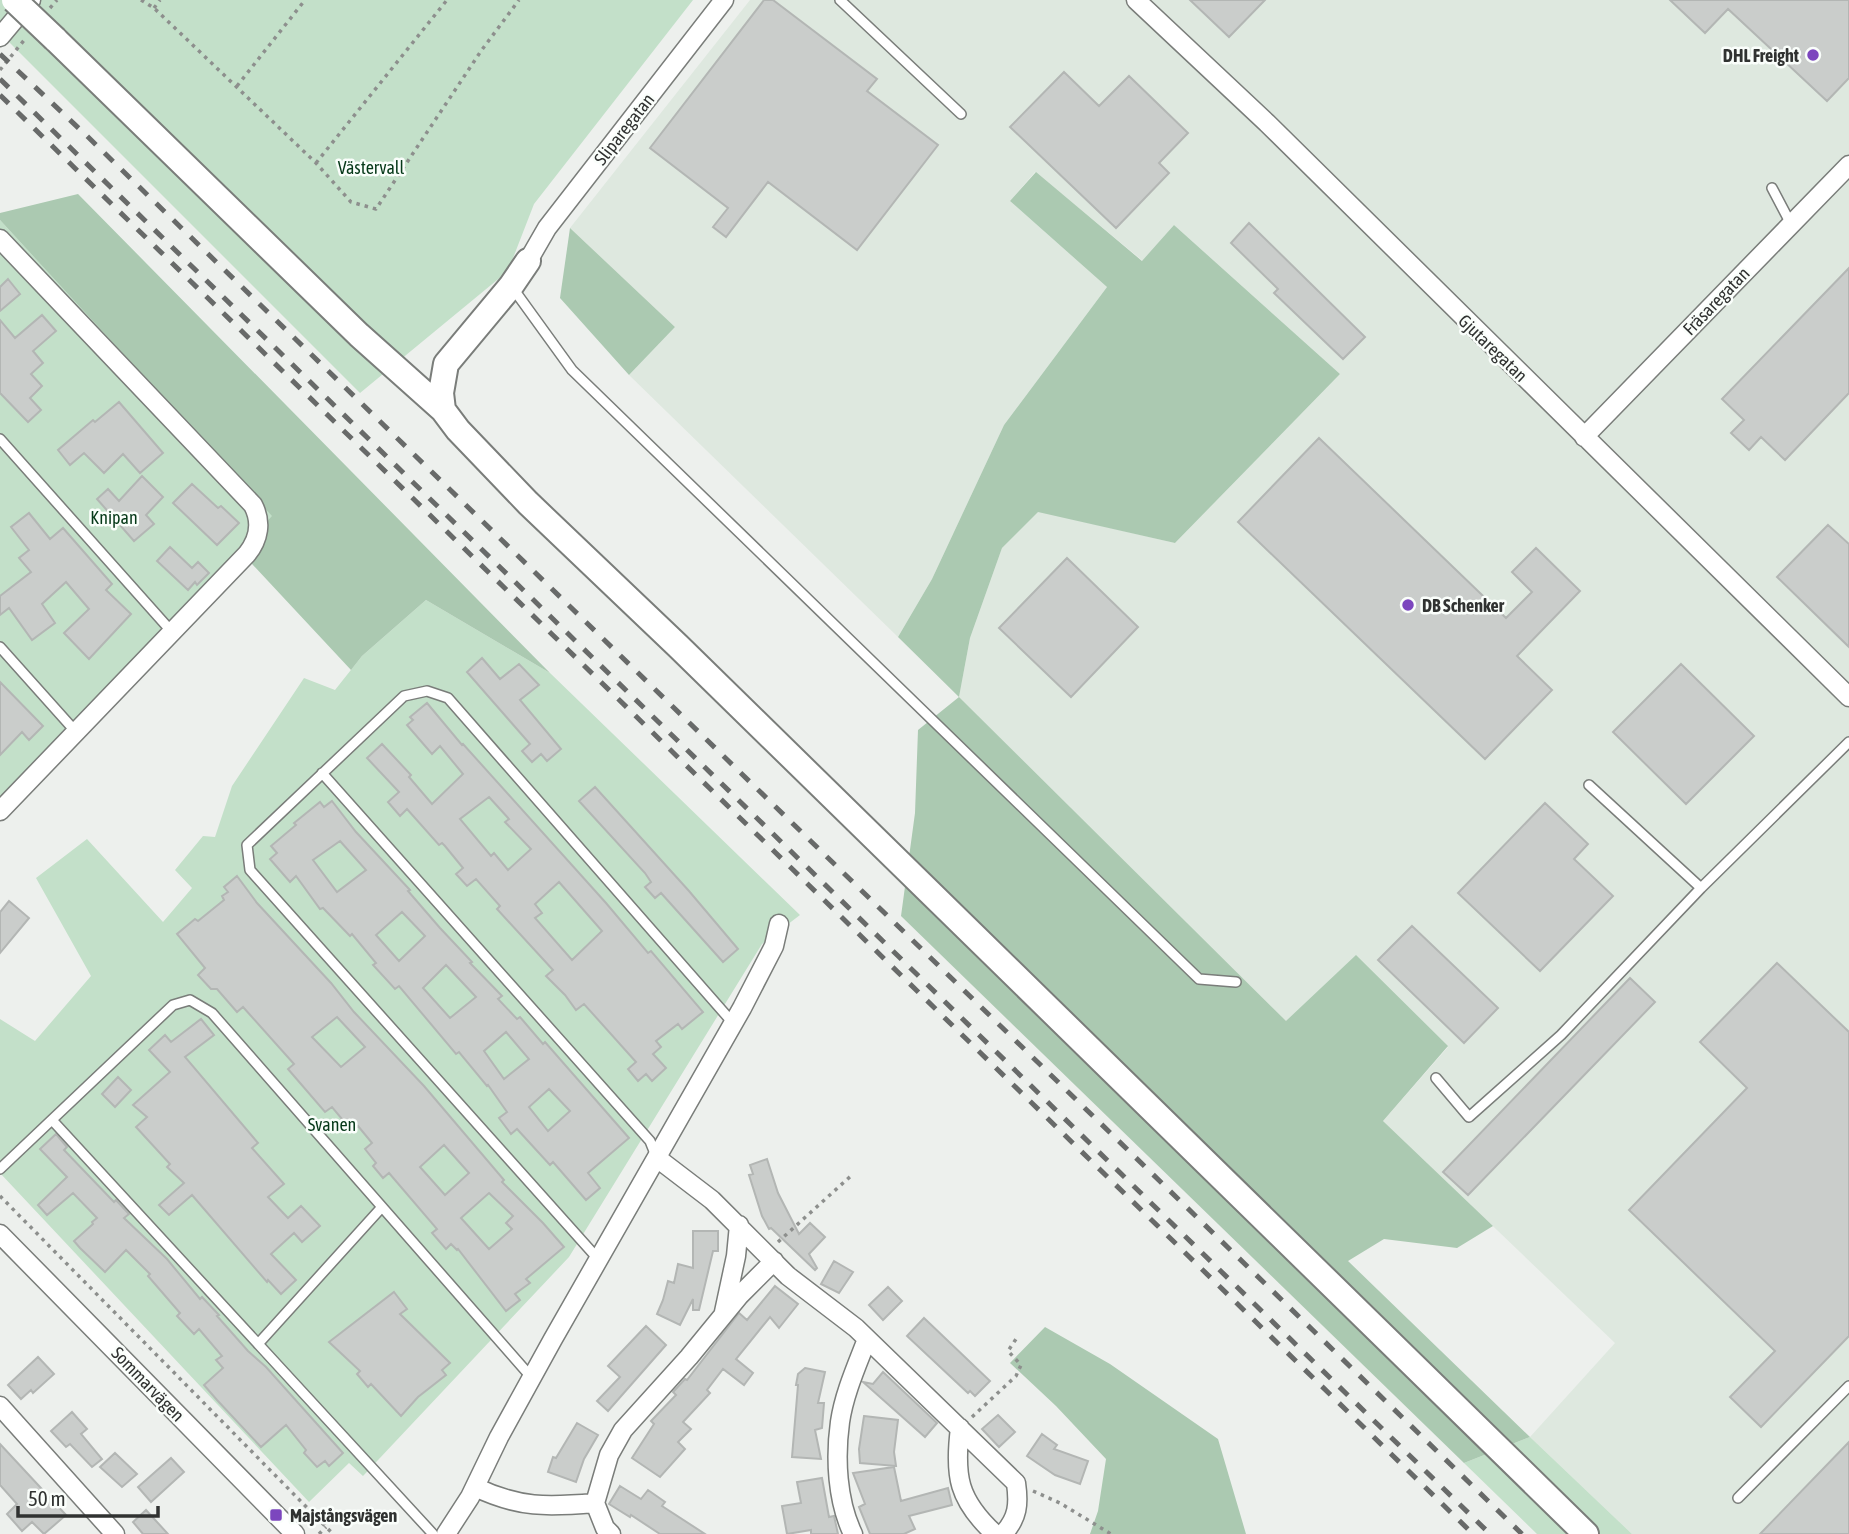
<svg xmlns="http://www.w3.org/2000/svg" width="1849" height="1534" viewBox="0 0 1849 1534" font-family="'Asap Condensed',sans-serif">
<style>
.built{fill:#dee8df}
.green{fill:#c3e0c9}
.forest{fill:#abc9b1}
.building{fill:#cacdcb;stroke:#b3b6b4;stroke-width:2;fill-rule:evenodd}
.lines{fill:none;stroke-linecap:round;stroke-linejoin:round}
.service-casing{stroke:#7a7d7a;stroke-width:12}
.minor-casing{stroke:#7a7d7a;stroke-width:21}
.secondary-casing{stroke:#7a7d7a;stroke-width:28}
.path{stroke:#8d8f8d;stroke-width:3.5;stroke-dasharray:3.5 5;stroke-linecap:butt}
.service{stroke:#fff;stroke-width:9}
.minor{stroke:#fff;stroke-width:18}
.secondary{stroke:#fff;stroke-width:24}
.rail{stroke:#686a69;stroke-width:5;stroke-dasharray:12 12;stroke-linecap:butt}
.secondary-bridge-casing{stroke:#7a7d7a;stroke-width:28;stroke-linecap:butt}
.secondary-bridge{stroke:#fff;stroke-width:24}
.poi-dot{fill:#7c46be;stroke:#fafefb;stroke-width:2.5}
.labels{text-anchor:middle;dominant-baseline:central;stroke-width:5;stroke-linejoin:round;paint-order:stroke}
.poi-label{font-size:18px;font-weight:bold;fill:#303231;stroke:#fafefb;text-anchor:start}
.street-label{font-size:18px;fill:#303231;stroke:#fafefb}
.park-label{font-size:18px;fill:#063919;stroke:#fafefb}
</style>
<rect width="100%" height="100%" fill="#edf0ed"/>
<!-- built -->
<path class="built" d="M750,0H1849V1534H1632L1530,1437L1615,1343L1383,1121L1448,1047L1286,1022L959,697L970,638L1002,548L1038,511L1175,543L1340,374L1174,225L1143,261L1035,172L1010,201L1107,287L1004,425L932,579L898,637L629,375L675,327L570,228Z"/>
<!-- green -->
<path class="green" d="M0,0H693L534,204L508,271L360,393L0,33Z
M0,220L273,516L0,811Z
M426,600L550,673L800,915L762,944L569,1257L363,1476L349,1463L309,1502L0,1173V1019L35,1041L91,976L36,878L87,839L163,922L192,888L175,870L203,836L215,837L232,786L304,678L335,690L362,656Z
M1530,1437L1632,1534H1537L1464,1463Z"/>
<!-- forest -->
<path class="forest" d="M1036,172L1142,261L1174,225L1340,374L1175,543L1038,512L1002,548L970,638L959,697L1286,1021L1356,955L1448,1046L1383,1121L1493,1226L1457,1248L1384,1239L1348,1261L1530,1437L1464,1463L901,916L915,813L918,730L959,697L898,637L932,579L1004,425L1107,287L1010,201Z
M78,194L550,673L426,600L362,656L351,670L240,551L272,516L0,220V213Z
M570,228L675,327L629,375L560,298Z
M1045,1327L1110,1364L1218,1439L1246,1534H1090L1098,1511L1106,1459L1056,1406L1010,1363Z"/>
<!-- building -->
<path class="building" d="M764,0H773L877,79L867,91L938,145L857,250L768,182L726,237L713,227L728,208L650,148Z
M1190,0H1265L1229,37Z
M1670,0H1849V78L1827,101L1728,9L1705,33Z
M1064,72L1099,106L1129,76L1188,133L1159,163L1169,173L1116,228L1010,127Z
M1249,223L1365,337L1343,359L1274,293L1278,289L1231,243Z
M1849,268V393L1785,460L1761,437L1749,450L1731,433L1744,420L1722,399Z
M8,279L20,294L0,311V287Z
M42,315L56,331L33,351L43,363L31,374L42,386L30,398L41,410L28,422L0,393V320L15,338Z
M119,402L163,453L140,473L123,454L104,473L84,453L70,465L58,450L93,420L95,422Z
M1319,438L1506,618L1532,592L1512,572L1536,548L1580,591L1517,656L1552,690L1485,759L1238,522Z
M142,476L163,497L146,515L154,524L134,541L97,499L108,489L119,501Z
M192,484L218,508L221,506L239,523L217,545L173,503Z
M29,513L50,539L63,528L112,584L106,590L131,614L89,659L64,633L89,609L66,582L42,604L55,623L32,640L9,608L0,615V596L31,572L19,558L29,550L11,527Z
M1828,525L1849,544V647L1777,577Z
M170,547L192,568L198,562L209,573L197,585L195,582L188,590L157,561Z
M1067,558L1138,627L1071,697L999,628Z
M482,658L500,679L519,664L539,685L520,700L561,749L547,761L541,754L532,762L522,751L530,744L467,672Z
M1681,664L1754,736L1686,804L1613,732Z
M0,682L43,726L29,740L22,732L0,755Z
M427,703L462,745L463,744L606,903L648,953L651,951L703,1012L682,1029L678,1024L656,1041L661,1047L653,1054L666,1068L652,1081L646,1074L638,1081L628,1069L636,1062L584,1004L576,1010L565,995L546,976L553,970L497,909L500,906L476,879L467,886L456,874L463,868L445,846L442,843L439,845L407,809L400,816L388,802L399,792L367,758L382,744L411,775L409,777L432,804L463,774L440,746L432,754L407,725L413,720L410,717ZM489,797L509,819L505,822L531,849L508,870L494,853L491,856L460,819ZM559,882L602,931L572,960L535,918L542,913L535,904Z
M595,787L689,891L738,949L723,962L661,893L655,898L645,887L651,882L645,873L579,801Z
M332,801L356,832L410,890L408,891L440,928L472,962L470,963L502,996L498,999L517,1019L520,1017L543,1044L545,1042L629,1138L588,1173L600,1188L586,1200L553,1162L550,1165L517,1129L511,1134L499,1118L507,1112L488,1085L487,1086L459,1052L456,1054L399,986L395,989L373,965L376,963L352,934L350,936L323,908L320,909L296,876L290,882L270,859L277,853L271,846L296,825L294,823L320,802L324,807ZM340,841L366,870L337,892L313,860ZM402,912L425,936L399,961L376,935ZM446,965L476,997L450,1018L423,988ZM506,1032L529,1059L504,1079L484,1051ZM549,1089L570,1111L548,1131L529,1107Z
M1545,803L1588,844L1574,859L1613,896L1540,971L1458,893Z
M237,876L257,903L331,983L354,1012L424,1086L504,1180L502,1182L543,1223L564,1247L526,1279L530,1283L515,1294L520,1300L506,1311L458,1249L457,1250L451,1244L446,1249L432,1233L437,1229L389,1173L383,1178L373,1166L376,1163L365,1149L372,1143L358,1126L352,1131L332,1107L325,1112L288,1069L294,1064L243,1007L237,1012L217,989H211L198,975L205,968L177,934L195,919L198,921L224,900L222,896L228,892L224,887ZM337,1017L365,1047L341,1067L312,1037ZM444,1145L469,1173L445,1195L420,1167ZM489,1193L513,1216L506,1223L512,1229L489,1249L461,1218Z
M9,901L29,918L0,953V912Z
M1412,926L1498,1008L1464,1043L1378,960Z
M1777,963L1849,1032V1336L1761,1427L1730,1397L1775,1351L1629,1210L1747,1088L1700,1042Z
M1630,978L1655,1002L1468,1195L1443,1172Z
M201,1019L214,1035L185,1057L258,1143L252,1148L284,1184L268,1197L288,1218L301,1206L320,1226L302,1242L294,1233L271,1254L296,1280L281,1294L268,1280L267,1282L192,1195L169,1215L159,1205L184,1183L167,1167L170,1164L136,1127L147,1117L133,1105L170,1072L149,1050L165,1035L171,1042Z
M118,1077L131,1090L115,1107L102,1094Z
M56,1134L67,1147L64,1150L114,1202L116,1200L129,1214L124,1218L167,1259L200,1299L202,1297L219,1315L217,1316L248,1351L266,1367L343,1453L329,1466L325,1461L317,1467L304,1453L306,1450L286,1425L261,1447L217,1400L204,1385L223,1368L216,1360L222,1356L199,1329L194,1334L177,1316L180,1313L148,1276L150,1274L126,1250L105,1272L80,1248L74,1241L93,1224L92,1222L97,1218L73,1193L47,1215L38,1205L67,1177L40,1149Z
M767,1159L778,1193L799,1234L810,1223L825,1237L809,1254L817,1268L815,1270L771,1228L769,1229L762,1216L749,1175L753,1174L750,1165Z
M693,1231H718V1251H713L699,1310H693V1299L680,1325L657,1314L663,1300L668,1281L674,1283L678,1264L693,1268Z
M834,1261L853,1272L839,1293L821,1284Z
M775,1286L798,1304L779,1328L770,1317L736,1359L753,1373L744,1385L723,1369L707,1390L710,1393L683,1422L691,1429L678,1442L685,1449L660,1477L632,1458L654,1424L651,1421L676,1395L673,1392L685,1379L687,1380L739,1313L747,1320Z
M888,1287L902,1301L883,1320L869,1305Z
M394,1292L407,1309L400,1314L450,1363L442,1370L446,1375L418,1397L401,1416L371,1384L368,1387L357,1374L360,1371L329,1342Z
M924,1318L990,1381L975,1396L970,1391L968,1393L907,1336Z
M646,1326L666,1345L608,1411L597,1401L620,1377L608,1366Z
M38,1357L54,1374L33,1393L31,1390L21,1399L8,1385Z
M805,1368L825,1372L818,1403H824L822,1428L815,1430L821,1459L792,1457L798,1385H796L798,1374Z
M883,1372L937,1423L925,1437L863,1382L873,1384Z
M72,1412L87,1429L81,1434L102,1459L92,1467L70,1444L66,1447L51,1431Z
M998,1415L1015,1432L999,1447L982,1429Z
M864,1416L898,1420L894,1452L896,1466L860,1463L859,1449Z
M577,1423L598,1435L584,1459L576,1482L548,1472L553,1457L556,1458Z
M1042,1434L1057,1445L1054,1449L1088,1461L1080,1484L1055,1475L1027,1456Z
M1849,1442V1534H1760Z
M0,1444L66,1515L44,1534L32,1522L22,1531L7,1514L17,1504L0,1485Z
M115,1453L137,1474L122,1487L100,1467Z
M171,1458L184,1472L151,1502L138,1487Z
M894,1467L901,1501L948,1488L952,1505L909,1516L915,1529L904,1534H870L859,1507L865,1504L853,1473Z
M822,1478L829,1517L834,1516L838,1534H811V1530L787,1534L782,1506L801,1503L797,1482Z
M620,1486L641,1499L648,1490L665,1502L662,1506L705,1534H660L631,1515L630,1517L609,1504Z
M146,1510L168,1534H143L133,1522Z"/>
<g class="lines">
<!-- service casing -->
<g class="service-casing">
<path id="service" d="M840,0L961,114
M1772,188L1791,224
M512,287L572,370L1199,979L1236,982
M0,439L172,632
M0,647L76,732
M322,773L650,1141L656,1156
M1589,785L1701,888
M1436,1078L1469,1117L1561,1035L1701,888L1849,742
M52,1120L433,1534
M0,1169L173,1005L190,1000L212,1013L532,1378
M599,1260L250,870L247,845L404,696L427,691L448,698L733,1023
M258,1344L382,1207
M1738,1498L1849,1386"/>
</g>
<!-- minor casing -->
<g class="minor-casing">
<path id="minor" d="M1136,0L1267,123L1849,697
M0,37L31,0
M0,239L253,505C262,522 259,539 247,554L0,811
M528,261L547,228L724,0
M1584,437L1849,165
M657,1158L712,1200L788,1276L856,1328L1016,1483C1019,1504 1018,1518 1003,1534
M0,1234L295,1534
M724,1312L736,1256L739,1225
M0,1406L115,1534
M960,1428C954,1476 958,1500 995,1534
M475,1487C519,1508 547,1507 595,1503L605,1528L611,1534
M595,1503L609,1455L623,1430L689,1357L739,1296L774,1261
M446,1534L470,1497L499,1437L553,1339L742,1008L774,946L779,924
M853,1534C837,1501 835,1458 840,1422C844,1394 857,1365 867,1339"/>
</g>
<!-- secondary casing -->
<g class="secondary-casing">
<path id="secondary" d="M55,39L359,335L443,410
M528,261L511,286L446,364L441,393L443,410L458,430L528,503L678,646L1586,1534"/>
</g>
<!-- path -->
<path class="path" d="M141,0L154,8L316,163L351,202L376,209L481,51L519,0
M50,8L57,0
M154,8L160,0
M0,70L25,39
M237,86L305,0
M316,163L447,0
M0,1196L333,1534
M778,1242L853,1174
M972,1417L1016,1376L1021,1365L1008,1351L1018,1336
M1033,1491L1060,1503L1111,1534
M319,1534L326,1527"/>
<!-- service -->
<use href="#service" class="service"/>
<!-- minor -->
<use href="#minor" class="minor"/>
<!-- secondary -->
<use href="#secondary" class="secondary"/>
<!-- rail -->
<path class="rail" d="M0,54L87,136L1522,1534
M0,79L1490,1534
M0,95L1473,1534"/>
<!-- secondary-bridge casing -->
<g class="secondary-bridge-casing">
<path id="secondary-bridge" d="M14,0L55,39"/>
</g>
<!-- secondary-bridge -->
<use href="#secondary-bridge" class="secondary-bridge"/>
</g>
<!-- markers -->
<g class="poi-dot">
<circle cx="1813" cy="55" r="7"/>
<circle cx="1408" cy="605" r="7"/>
<rect x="269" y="1508" width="14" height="14" rx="3.5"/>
</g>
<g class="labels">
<!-- poi labels -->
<g class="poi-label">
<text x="1799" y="55" text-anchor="end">DHL Freight</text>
<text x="1422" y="605">DB Schenker</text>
<text x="290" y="1515">Majstångsvägen</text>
</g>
<!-- street labels -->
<g class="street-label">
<text transform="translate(624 129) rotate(-52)">Sliparegatan</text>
<text transform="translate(1716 301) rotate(-46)">Fräsaregatan</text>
<text transform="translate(1493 348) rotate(44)">Gjutaregatan</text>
<text transform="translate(148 1384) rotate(46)">Sommarvägen</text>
</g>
<!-- park labels -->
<g class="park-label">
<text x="371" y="167">Västervall</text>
<text x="114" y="517">Knipan</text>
<text x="332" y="1124">Svanen</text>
</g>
</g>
<!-- scale -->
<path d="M18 1506v10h140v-10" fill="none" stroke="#303231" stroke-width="3.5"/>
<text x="28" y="1506" font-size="21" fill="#303231" stroke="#fafefb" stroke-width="5" paint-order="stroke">50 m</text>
</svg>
